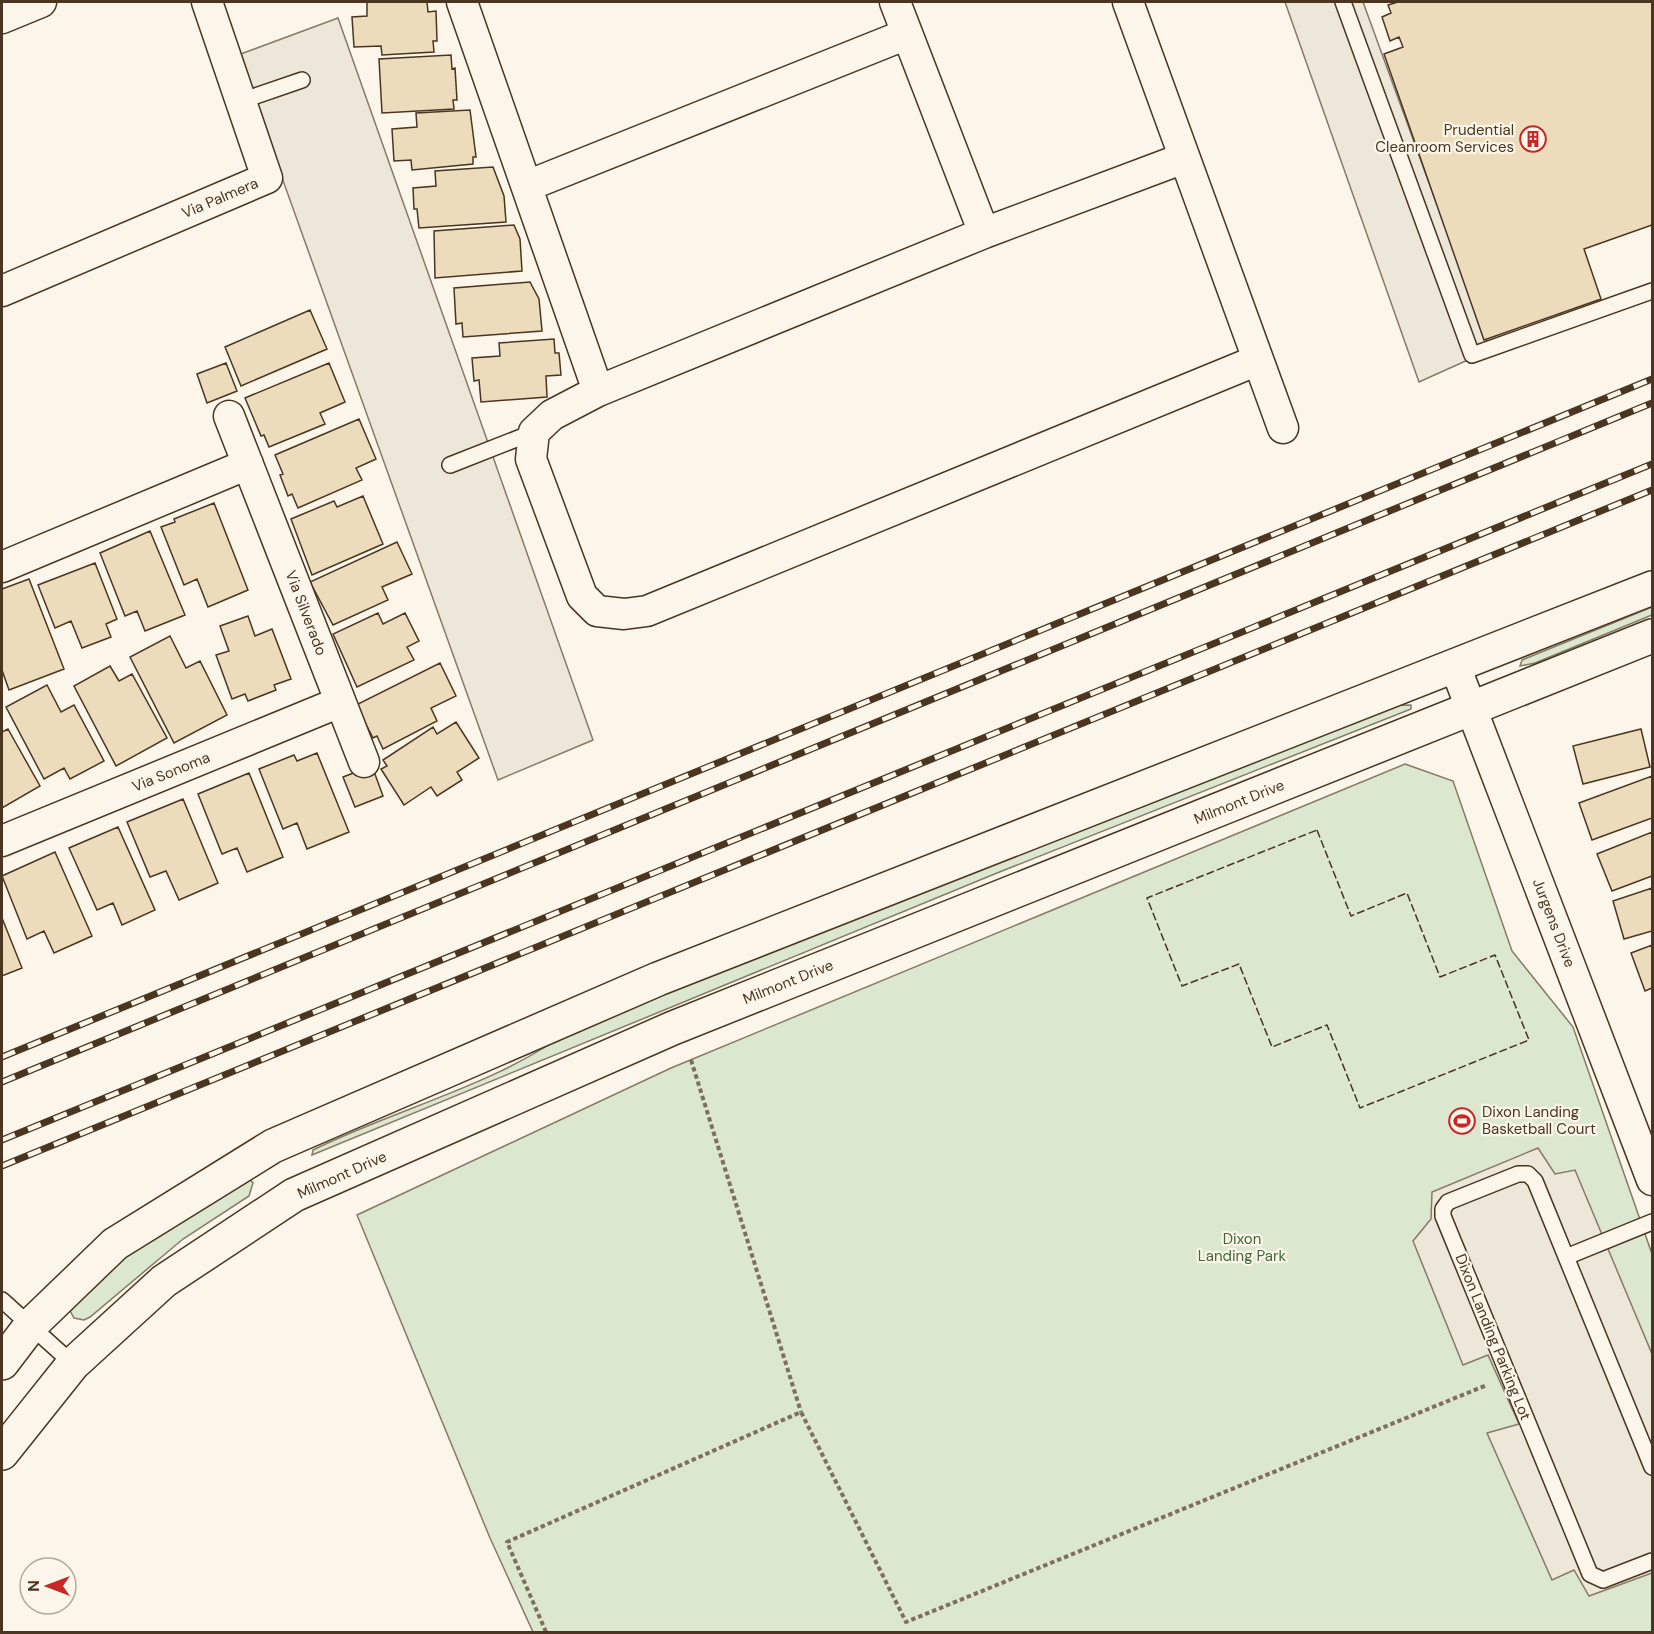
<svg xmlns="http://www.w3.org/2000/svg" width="1654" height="1634" viewBox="0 0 1654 1634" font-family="'DM Sans',sans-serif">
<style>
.green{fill:#dce7d0;stroke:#887966;stroke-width:1.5}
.parking{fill:#ede7d9;stroke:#887966;stroke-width:1.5}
.building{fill:#ecdcbc;stroke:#4a3520;stroke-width:1.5}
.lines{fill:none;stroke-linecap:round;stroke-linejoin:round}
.service-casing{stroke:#4a3520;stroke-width:18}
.minor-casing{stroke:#4a3520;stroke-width:33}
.tertiary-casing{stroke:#4a3520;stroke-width:36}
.path{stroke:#7f6f5c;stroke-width:4;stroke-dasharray:4.5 3;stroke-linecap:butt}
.service{stroke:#fbf6e9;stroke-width:15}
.minor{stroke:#fbf6e9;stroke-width:30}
.tertiary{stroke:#fbf6e9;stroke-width:33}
.rail-casing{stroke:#4a3520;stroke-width:7}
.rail{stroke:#fbf6e9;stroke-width:4.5;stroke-dasharray:14;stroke-linecap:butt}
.fence{stroke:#4a3520;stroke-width:1.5;stroke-dasharray:8 3;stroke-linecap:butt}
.labels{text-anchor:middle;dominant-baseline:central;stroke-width:4.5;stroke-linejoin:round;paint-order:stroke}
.poi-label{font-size:15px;fill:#4a3520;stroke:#fbf6e9;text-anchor:end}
.street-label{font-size:15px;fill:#4a3520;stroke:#fbf6e9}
.park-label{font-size:15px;fill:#436837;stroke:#fbf6e9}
</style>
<rect width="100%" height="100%" fill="#fbf6e9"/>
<!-- green -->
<path class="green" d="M1652,607V615L1535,663L1520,666L1522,660Z
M1411,705V709L997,873L312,1155L313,1150C398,1108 495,1086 572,1029L1372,706Z
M1405,764L1453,781L1512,951L1573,1027L1652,1254V1632H533L490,1538L357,1215L671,1068Z
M247,1176L253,1183L249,1196L183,1239L90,1317L84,1320L74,1318L69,1309L113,1265Z"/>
<!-- parking -->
<path class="parking" d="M1285,2H1363L1490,350L1419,382Z
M338,18L593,740L498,780L238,55Z
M1538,1148L1555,1174L1575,1170L1652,1354V1573L1589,1596L1574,1570L1552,1580L1487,1433L1519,1424L1488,1355L1463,1365L1413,1241L1431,1219L1432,1192Z"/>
<!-- building -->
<path class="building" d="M367,2H427L428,12L436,11L437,41H433L434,52L382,55L381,46L354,47L352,17L367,16Z
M1398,2H1652V225L1584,249L1601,299L1484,340L1384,54L1403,47L1399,37L1390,41L1382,17L1391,13L1388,5Z
M451,55L452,69L455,68L457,100H453L454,109L382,113L379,59Z
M470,110L476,157H473V164L412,170L411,160L394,161L392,129L417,127L416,113Z
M493,167L504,196L506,222L419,228L417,209H414L413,188L436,186L435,171Z
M514,225L520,239L522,271L435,278L434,231Z
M530,282L539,299L542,331L463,337L462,323L456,324L454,288Z
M310,310L327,349L241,386L225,347Z
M554,339L555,353H559L561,375L546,376L547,397L481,402L479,380L474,381L472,358L500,356L499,343Z
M226,363L237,391L207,403L197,374Z
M329,363L345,402L320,413L325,424L269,447L264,435L261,436L245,398Z
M359,419L376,459L356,468L362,480L298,508L292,494L288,496L280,475L283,474L275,455Z
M363,496L383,544L312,575L291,519L334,501L337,507Z
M214,503L248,590L208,607L197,579L184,585L161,527L175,522L174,519Z
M150,531L185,615L145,631L137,611L125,616L100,553Z
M397,542L412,574L382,587L388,600L333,625L310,582Z
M95,563L117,619L106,624L111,637L82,648L71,621L55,628L38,585Z
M29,579L64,669L9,690L2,670V589Z
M378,613L383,624L405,613L419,641L407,647L414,660L357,687L333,634Z
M248,616L255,636L272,629L291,679L274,685L276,690L248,701L245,694L232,699L216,655L229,651L220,626Z
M170,636L186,668L200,661L227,715L174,743L130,657Z
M440,663L456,696L431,708L437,721L383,749L377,736L373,738L356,705Z
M110,666L119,681L132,674L167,738L116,766L74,686Z
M47,685L61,712L74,705L104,761L70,779L64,768L44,779L6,707Z
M456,722L479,758L457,772L462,780L437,796L431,787L404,805L381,769L387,766L383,760L433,727L437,734Z
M8,729L40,786L2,808V732Z
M1641,729L1650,767L1583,784L1573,746Z
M317,753L349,832L307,849L297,823L283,829L259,769L294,755L297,761Z
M372,766L383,796L355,807L343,777Z
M249,773L283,857L247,872L237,848L222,854L198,794Z
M1652,776V818L1592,840L1579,803Z
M183,799L218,883L179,900L166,871L150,877L127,822Z
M118,827L155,910L122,925L113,903L97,910L69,848Z
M1652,832V876L1612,891L1597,854Z
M55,852L92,936L54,953L44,931L27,939L2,876Z
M1652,888V931L1624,939L1613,901Z
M2,918L22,968L2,976Z
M1652,945V988L1645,991L1631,953Z"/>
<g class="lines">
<!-- service casing -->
<g class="service-casing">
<path id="service" d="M1343,2L1472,355L1652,291
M241,101L302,80
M450,465L534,432
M1566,1257L1652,1222
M2,1300L73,1364
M1652,1467L1535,1181L1528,1174H1518L1448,1202L1443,1209V1216L1590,1574L1603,1580L1652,1561"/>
</g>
<!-- minor casing -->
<g class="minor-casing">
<path id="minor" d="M462,2L598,391
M895,2L984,233
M1128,2L1283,428
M2,18L41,2
M1184,158L984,233L598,391L552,415L534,432L531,459L582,596L597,611L624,614L647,611L1258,360
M527,186L907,34
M2,291L267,178L207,2
M229,416L364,762
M2,567L248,464
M1455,666L1652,1180
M2,841L340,702"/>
</g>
<!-- tertiary casing -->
<g class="tertiary-casing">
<path id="tertiary" d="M2,1363L31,1325L115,1244L273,1146L658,979L1652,588
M2,1453L73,1364L164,1281L294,1195L673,1028L1652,636"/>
</g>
<!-- path -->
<path class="path" d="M691,1060L801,1412
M546,1632L507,1542L801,1412L906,1622L1487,1385"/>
<!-- service -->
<use href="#service" class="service"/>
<!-- minor -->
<use href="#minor" class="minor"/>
<!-- tertiary -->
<use href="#tertiary" class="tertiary"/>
<!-- rail casing -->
<g class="rail-casing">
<path id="rail" d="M2,1057L1652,379
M2,1082L1652,403
M2,1140L1652,464
M2,1166L1652,490"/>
</g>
<!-- rail -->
<use href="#rail" class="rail"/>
<!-- fence -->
<path class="fence" d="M1317,830L1351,916L1407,893L1440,977L1495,955L1529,1040L1360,1108L1327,1025L1272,1047L1239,964L1182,986L1147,898Z"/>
</g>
<!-- icons -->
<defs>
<g id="building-ring" transform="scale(1.35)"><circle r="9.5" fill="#fbf6e9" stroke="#c62828" stroke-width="1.5"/><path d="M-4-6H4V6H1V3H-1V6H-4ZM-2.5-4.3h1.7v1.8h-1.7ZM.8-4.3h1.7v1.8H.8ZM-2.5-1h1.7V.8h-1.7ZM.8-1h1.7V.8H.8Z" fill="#c62828"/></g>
<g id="stadium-ring" transform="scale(1.35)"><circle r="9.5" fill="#fbf6e9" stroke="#c62828" stroke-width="1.5"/><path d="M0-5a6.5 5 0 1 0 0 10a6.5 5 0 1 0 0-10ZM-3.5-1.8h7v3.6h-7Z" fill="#c62828"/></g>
</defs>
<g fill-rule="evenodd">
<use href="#building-ring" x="1533" y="139"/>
<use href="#stadium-ring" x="1462" y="1121"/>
</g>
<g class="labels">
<!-- poi labels -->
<g class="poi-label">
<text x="1514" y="130">Prudential<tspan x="1514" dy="17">Cleanroom Services</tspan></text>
<text x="1482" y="1112" text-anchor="start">Dixon Landing<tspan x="1482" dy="17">Basketball Court</tspan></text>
</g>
<!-- street labels -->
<g class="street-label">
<text transform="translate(220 198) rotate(-23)">Via Palmera</text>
<text transform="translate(306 613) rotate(69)">Via Silverado</text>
<text transform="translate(171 772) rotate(-22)">Via Sonoma</text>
<text transform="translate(1239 802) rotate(-22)">Milmont Drive</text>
<text transform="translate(1554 923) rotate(69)">Jurgens Drive</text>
<text transform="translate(788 982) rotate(-22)">Milmont Drive</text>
<text transform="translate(342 1175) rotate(-24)">Milmont Drive</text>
<text transform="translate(1493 1337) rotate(68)">Dixon Landing Parking Lot</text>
</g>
<!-- park labels -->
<g class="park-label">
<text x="1242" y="1239">Dixon<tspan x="1242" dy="17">Landing Park</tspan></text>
</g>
</g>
<!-- border -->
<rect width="1654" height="1634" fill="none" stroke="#4a3520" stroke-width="6"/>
<!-- north arrow -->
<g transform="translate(48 1586) rotate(270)"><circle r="28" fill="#fbf6e9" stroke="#b4a999" stroke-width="1.5"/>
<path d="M0-4.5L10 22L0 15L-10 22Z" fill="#c62828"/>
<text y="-9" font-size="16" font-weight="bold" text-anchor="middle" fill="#4a3520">N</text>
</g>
</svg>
